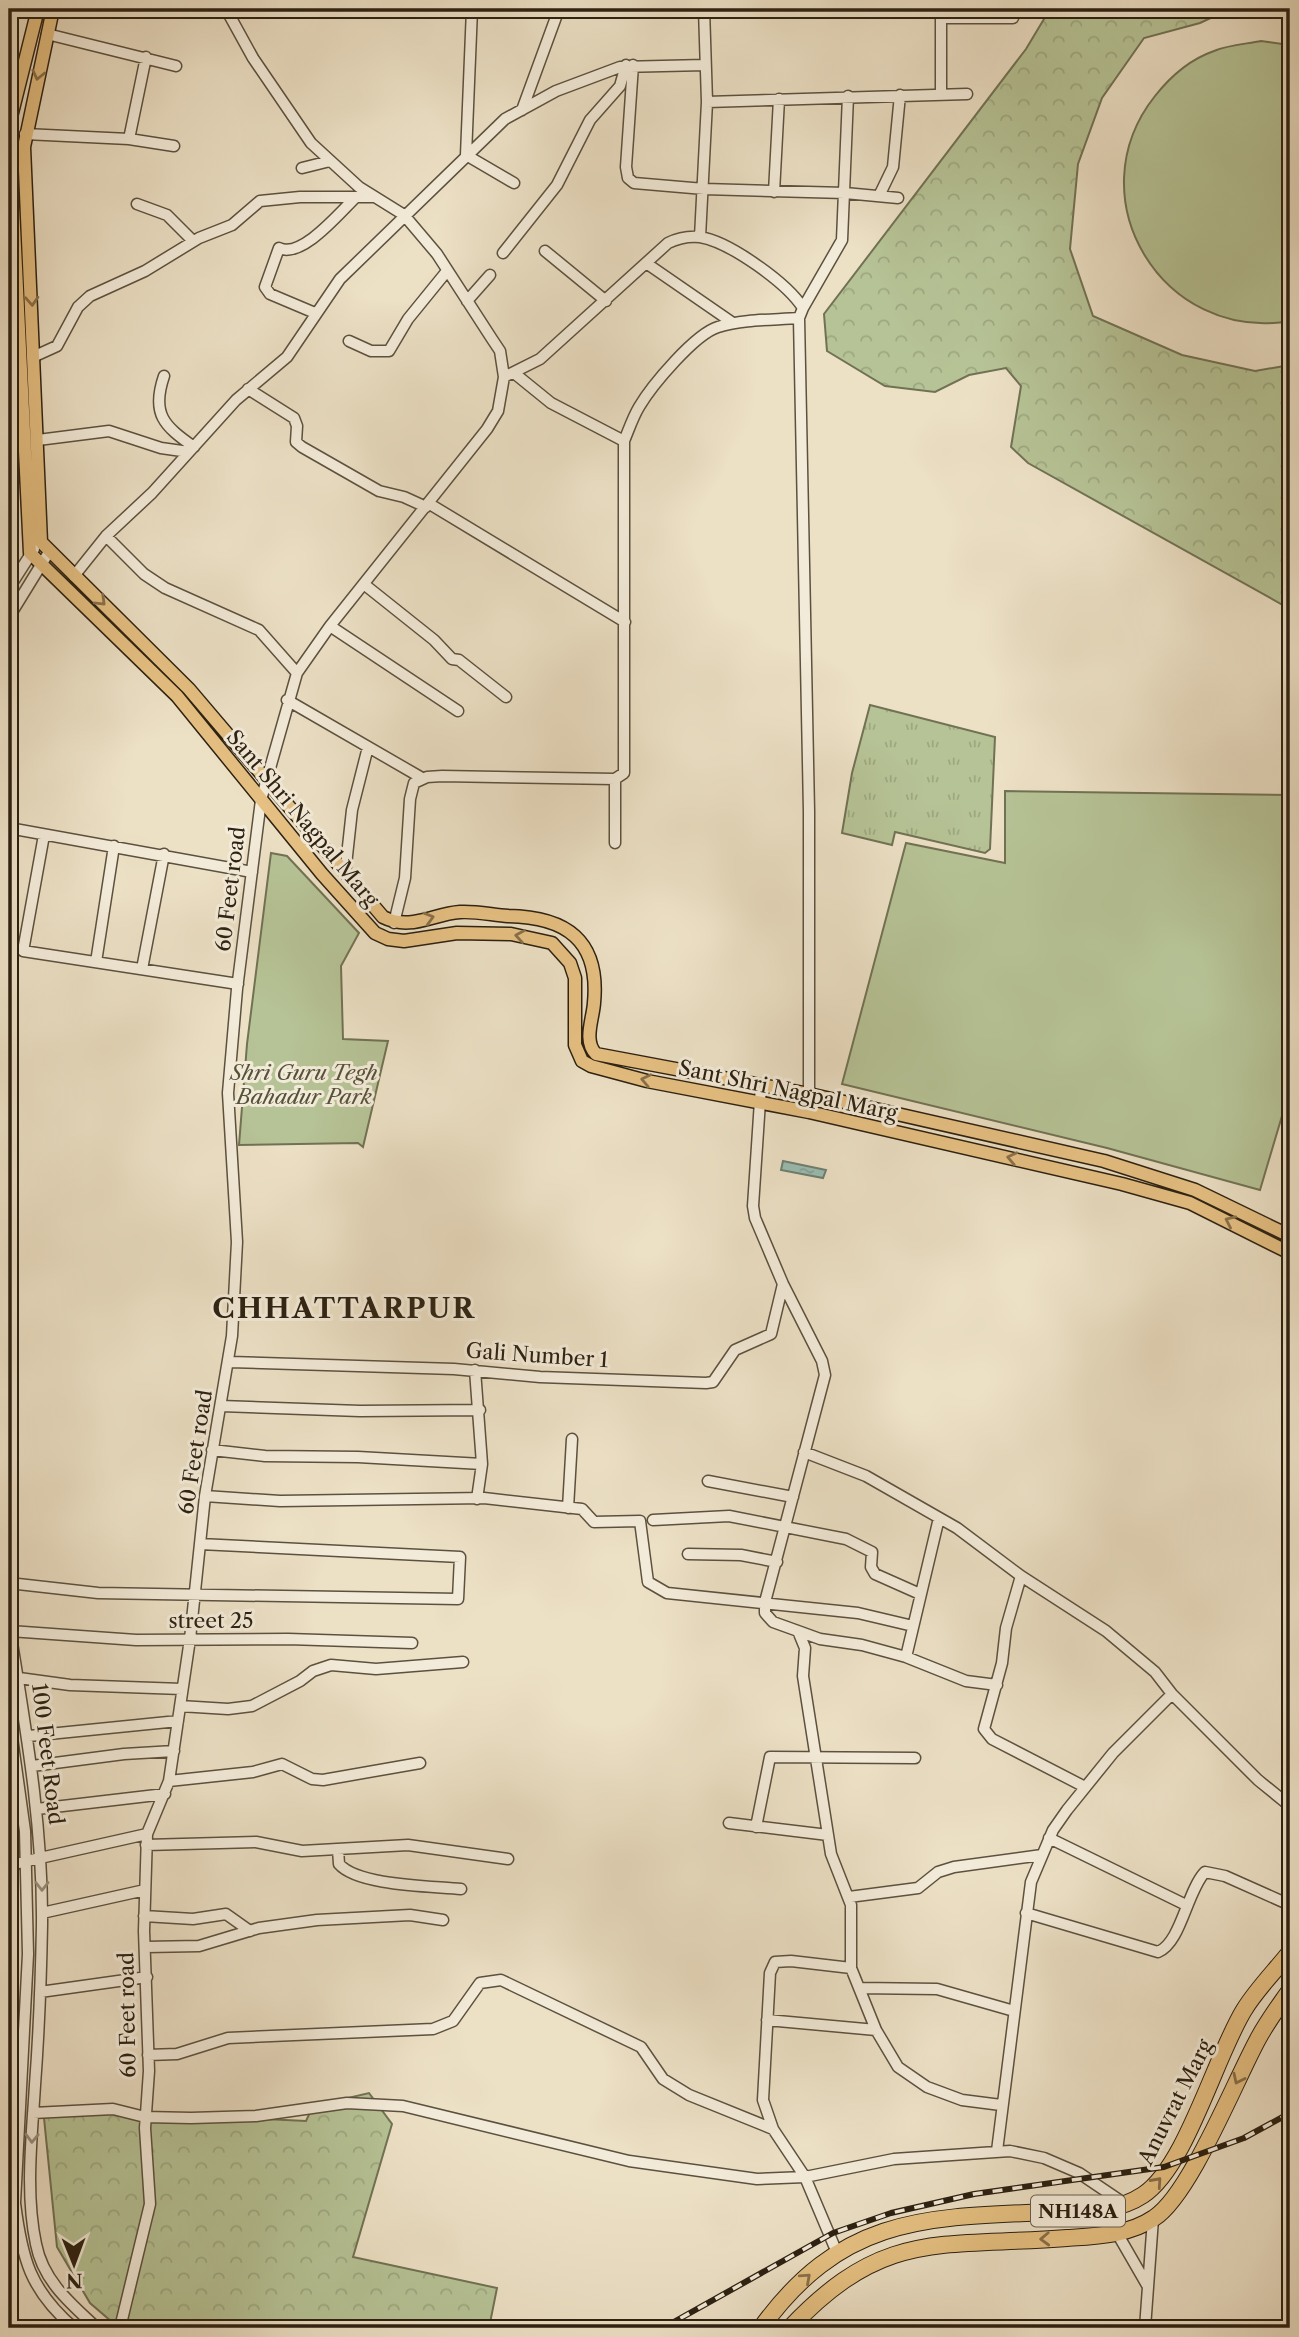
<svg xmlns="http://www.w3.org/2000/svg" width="1299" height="2337" viewBox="0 0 1299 2337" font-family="'Libre Caslon Text',serif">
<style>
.grass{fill:url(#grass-tufts);stroke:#717254;stroke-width:2}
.forest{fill:url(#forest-crowns);stroke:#717254;stroke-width:2}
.green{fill:#b6c396;stroke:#717254;stroke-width:2}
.water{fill:url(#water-ripples);stroke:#6d7f72;stroke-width:2}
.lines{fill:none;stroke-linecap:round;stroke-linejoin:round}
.minor-casing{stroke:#5c513f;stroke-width:13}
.major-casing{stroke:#2c2112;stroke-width:15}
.highway-casing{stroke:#2c2112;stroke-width:18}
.minor{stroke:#f3ebd9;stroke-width:10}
.major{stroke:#e6c082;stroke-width:12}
.highway{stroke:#e6c082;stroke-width:16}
.rail-casing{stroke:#2c2112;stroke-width:6}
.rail{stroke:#f3ebd9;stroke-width:3.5;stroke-dasharray:10;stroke-linecap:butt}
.oneway{stroke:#89704a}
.oneway2{stroke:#99907f}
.labels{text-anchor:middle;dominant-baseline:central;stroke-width:6;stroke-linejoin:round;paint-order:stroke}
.shield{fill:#f3ebd9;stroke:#685e4e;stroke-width:2}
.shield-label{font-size:19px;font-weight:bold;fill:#2c2112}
.street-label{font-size:21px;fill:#2c2112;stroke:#f3ebd9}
.park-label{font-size:21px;font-style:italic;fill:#55523a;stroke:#f3ebd9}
.district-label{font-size:28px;font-weight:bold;letter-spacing:2px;fill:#2c2112;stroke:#f3ebd9}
</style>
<defs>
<pattern id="grass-tufts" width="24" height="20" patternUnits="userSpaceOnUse" patternTransform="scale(1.75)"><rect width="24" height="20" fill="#b6c396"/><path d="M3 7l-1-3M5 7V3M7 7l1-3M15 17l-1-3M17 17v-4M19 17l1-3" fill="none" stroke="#9da780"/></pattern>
<pattern id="forest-crowns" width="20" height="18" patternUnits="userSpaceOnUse" patternTransform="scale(1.75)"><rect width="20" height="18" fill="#b6c396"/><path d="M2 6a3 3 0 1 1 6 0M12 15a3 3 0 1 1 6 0" fill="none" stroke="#9da780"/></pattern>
<pattern id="water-ripples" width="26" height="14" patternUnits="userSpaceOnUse" patternTransform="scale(1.75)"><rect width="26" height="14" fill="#99bdb2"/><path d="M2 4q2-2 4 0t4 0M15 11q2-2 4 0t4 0" fill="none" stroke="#84a298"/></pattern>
</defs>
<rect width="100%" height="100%" fill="#ece0c5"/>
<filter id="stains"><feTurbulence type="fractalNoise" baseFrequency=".00286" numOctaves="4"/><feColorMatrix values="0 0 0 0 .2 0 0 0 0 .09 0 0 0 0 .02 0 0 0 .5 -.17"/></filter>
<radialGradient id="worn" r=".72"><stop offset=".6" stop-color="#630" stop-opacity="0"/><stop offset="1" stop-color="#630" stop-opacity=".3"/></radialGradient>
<!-- grass -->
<path class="grass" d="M870,705L995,737L990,849L985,853L895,832L892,845L842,833L852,773Z"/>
<!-- forest -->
<path class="forest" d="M1050,9H1230L1200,23L1144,38L1102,98L1078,164L1070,249L1093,316L1182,355L1255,371L1290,365V609L1028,463L1011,447L1021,386L1006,368L969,375L935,392L885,386L827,351L824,314L1026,49Z
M369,2093L392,2124L353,2257L497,2288L489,2328H119L90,2303L57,2247L43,2108L306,2121L313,2106Z"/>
<!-- green -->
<path class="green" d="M1261,41L1290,45V321C1163,343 1074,198 1155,96C1170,77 1191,59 1214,51C1228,45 1246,44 1261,41Z
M1005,791L1290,795V1089L1260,1190L1107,1148L842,1084L906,843L1005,863Z
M271,853L287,856L359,933L341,966L343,1039L388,1041L363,1147L358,1143L239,1145L247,1044Z"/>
<!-- water -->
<path class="water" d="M783,1161L826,1170L823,1178L781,1170Z"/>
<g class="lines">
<!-- minor casing -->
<g class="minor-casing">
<path id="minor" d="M472,9L466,155L514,183
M941,9V94
M941,18H1013
M47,34L176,66
M633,65L626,167L628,178L634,183L704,189L845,193L898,198
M707,102L967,94
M522,110L559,9
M25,134L129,139L174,146
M129,139L146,57
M302,168L330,161
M774,192L779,99
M879,196L893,167L900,95
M137,204L167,215L193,241
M700,237L707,102L704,9
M545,251L606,301
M503,253L557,185L590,120L620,86L626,65
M646,263L733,323
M467,301L490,275
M803,308L842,240L848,96
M315,313L270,294L265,287L279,248C302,259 340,212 356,197
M349,341L371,351H389L408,319L447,271
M35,356L57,346L78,307L90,296L145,271L199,238L232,225L260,201L300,197H374
M514,373L551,403L624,441
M164,376C151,414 164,426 194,447
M504,377L540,359L668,243C678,238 689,236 700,237C730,242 787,283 803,308L799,318L809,811V1094
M248,389L294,418L297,426L296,442L302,447L379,491L404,497L426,507
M9,413H23
M38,440L109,431L161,448L189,452
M428,503L625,622
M106,536L144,574L165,588L259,630L297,673
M74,576L106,536L152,493L236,400L287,357L340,279L505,119L556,91L620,67L705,65
M365,585L434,640L452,659L459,660L506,697
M9,588L34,549
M9,617L49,552
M330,626L458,711
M287,700L422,778
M615,779V843
M9,828L252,872
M44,835L23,951L238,984
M345,874L352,810L368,747
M394,923L405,878L410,799L414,783L427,777L442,776L615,779L624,773V441C629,429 633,417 639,407C652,385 695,334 718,327C743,319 772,320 799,318
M96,962L114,846
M142,969L164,854
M761,1086L753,1206L755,1218L783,1284L822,1361L825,1375L765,1602V1613L773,1622L798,1631L805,1648L803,1676L831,1854L851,1905V1968L876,2030L898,2067L927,2087L962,2100L1001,2105
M230,1362L454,1369L540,1377L706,1383L713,1382L735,1350L771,1334L783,1284
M475,1370L482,1464L477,1499
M221,1406L360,1411L480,1410
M212,1450L265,1456L358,1457L482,1464
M804,1452L866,1476L957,1528L1021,1576L1106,1631L1155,1672L1172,1694L1258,1780L1290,1806
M708,1481L793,1497
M205,1496L280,1501L484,1498L582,1509L594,1522L640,1521L648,1582L667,1593L858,1613L913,1626
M568,1508L572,1439
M653,1520L729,1516L846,1539L872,1552L871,1567L875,1574L920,1594
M688,1554L741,1555L777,1562
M1021,1576L1006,1628L1002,1663L984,1729L992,1739L1085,1787
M9,1583L98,1593L458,1599L460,1557L200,1544
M9,1624C25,1725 43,1823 42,1925C41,1979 39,2032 35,2085C32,2136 25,2193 36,2244C43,2281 71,2304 97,2328
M10,1631L136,1640L288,1639L412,1643
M798,1631L820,1639L862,1645L906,1657L966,1681L997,1685
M906,1657L939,1518
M19,1678L70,1685L182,1689
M180,1706L228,1709L252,1706L300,1681L313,1671L331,1665L376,1669L463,1662
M9,1716L25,1831L28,1954L15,2203C22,2259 30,2290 74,2328
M29,1736L178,1721
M32,1766L124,1754L174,1751
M169,1781L253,1772L282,1764L312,1779L323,1780L420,1763
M37,1809L165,1794
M729,1823L828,1835
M756,1827L770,1757L915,1758
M1049,1838L1186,1905
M146,1845L256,1842L302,1851L408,1845L508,1859
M338,1849L339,1864C358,1886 432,1886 461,1889
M9,1865L147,1834
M849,1897L918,1888L938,1872L954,1867L1042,1855
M42,1913L145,1890
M1026,1913L1158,1952C1181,1943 1187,1891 1205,1872L1225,1876L1290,1905
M144,1916L193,1919L226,1914L250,1931
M146,1947L199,1946L259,1928L317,1920L410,1915L443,1920
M859,1988L937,1989L1014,2011
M40,1992L147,1977
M767,2020L876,2030
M148,2055L177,2054L228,2038L433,2029L453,2021L480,1983L501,1980L641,2047L663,2079L689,2095L773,2129
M33,2113L113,2109L145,2117L191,2118L256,2116L347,2103L403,2106L629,2161L757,2179L805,2177L894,2159L1010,2151L1044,2158L1079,2173L1125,2204
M997,2151L1031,1882L1053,1830L1067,1810L1113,1753L1172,1694
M1117,2233L1147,2285
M838,2255L805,2177L773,2129L763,2100L770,1973L775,1962L791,1961L851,1968
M120,2328L150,2204L145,2128L149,2071L144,1931L147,1834L169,1781L190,1639L205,1496L232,1336L237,1242L228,1093L237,989L261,800L297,673L330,626L487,429L498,411L504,377L500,351L492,339L437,254L404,215L359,187L311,143L253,58L226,9
M1145,2328L1153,2219"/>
</g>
<!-- major casing -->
<g class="major-casing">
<path id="major" d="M38,9L9,125L30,553L177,696L322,874L375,933L388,939L404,941L457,933L511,934L552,943L570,963L575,978V1045L582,1061L591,1066L647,1081L809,1112L1122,1184L1190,1203L1290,1253
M53,9L24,147L41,542L189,689L383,917C411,931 432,914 460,912C476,911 493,915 508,916C566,917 600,940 594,1003C593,1019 583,1041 596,1054L809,1094L1104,1161L1195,1190L1290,1236"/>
</g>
<!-- highway casing -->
<g class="highway-casing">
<path id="highway" d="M761,2328C842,2216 925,2217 1051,2212C1083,2211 1116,2213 1143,2195C1186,2167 1215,2057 1244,2010C1256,1990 1275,1971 1290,1952
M790,2328C885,2227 942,2248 1067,2238C1097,2236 1129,2235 1154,2218C1190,2195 1235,2081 1258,2039C1267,2022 1279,2006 1290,1990"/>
</g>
<!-- minor -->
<use href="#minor" class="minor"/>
<!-- major -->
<use href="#major" class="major"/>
<!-- highway -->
<use href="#highway" class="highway"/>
<!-- rail casing -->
<g class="rail-casing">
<path id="rail" d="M663,2328L833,2233L891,2213L974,2194L1164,2167L1244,2138L1290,2113"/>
</g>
<!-- rail -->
<use href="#rail" class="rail"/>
</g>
<!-- one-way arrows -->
<defs><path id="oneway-chevron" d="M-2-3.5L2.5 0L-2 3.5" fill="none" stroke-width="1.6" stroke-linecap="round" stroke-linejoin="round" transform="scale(1.75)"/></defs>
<g class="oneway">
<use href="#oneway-chevron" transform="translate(38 75) rotate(103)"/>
<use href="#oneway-chevron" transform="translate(32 301) rotate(87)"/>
<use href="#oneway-chevron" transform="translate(101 601) rotate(44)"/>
<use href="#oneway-chevron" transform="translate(429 918) rotate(-16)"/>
<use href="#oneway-chevron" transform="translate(520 936) rotate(-171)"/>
<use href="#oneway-chevron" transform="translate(646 1080) rotate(-168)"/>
<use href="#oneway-chevron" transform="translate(1012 1158) rotate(-168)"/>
<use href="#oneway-chevron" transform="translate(1230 1221) rotate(-155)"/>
<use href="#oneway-chevron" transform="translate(1238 2079) rotate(116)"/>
<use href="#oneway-chevron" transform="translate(1157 2182) rotate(-48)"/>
<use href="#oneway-chevron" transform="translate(1045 2239) rotate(178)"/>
<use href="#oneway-chevron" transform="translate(806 2278) rotate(-42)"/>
</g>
<g class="oneway2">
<use href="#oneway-chevron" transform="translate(42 1886) rotate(90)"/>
<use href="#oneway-chevron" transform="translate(32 2138) rotate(92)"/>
</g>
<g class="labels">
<!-- shield labels -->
<rect class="shield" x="1031" y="2195.5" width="94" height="31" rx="5"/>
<g class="shield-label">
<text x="1078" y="2211">NH148A</text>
</g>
<!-- street labels -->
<g class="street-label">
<text transform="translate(303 818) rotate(50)">Sant Shri Nagpal Marg</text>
<text transform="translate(230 889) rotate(-83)">60 Feet road</text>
<text transform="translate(788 1090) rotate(12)">Sant Shri Nagpal Marg</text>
<text transform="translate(537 1355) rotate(4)">Gali Number 1</text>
<text transform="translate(195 1452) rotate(-81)">60 Feet road</text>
<text x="211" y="1620">street 25</text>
<text transform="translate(48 1754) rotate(83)">100 Feet Road</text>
<text transform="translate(127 2015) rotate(-91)">60 Feet road</text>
<text transform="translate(1175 2102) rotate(-63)">Anuvrat Marg</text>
</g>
<!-- park labels -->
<g class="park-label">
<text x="304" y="1072">Shri Guru Tegh<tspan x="304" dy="24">Bahadur Park</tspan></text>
</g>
<!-- district labels -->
<g class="district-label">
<text x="344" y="1308">CHHATTARPUR</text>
</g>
</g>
<!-- margin -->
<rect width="1299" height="2337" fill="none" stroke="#ece0c5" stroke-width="35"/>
<rect x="10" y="10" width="1278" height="2316" fill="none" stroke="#2c2112" stroke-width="3.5"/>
<rect x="18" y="18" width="1264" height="2302" fill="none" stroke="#2c2112" stroke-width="2"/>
<!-- north arrow -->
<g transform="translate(74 2264) rotate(179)" stroke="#f3ebd9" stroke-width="5" paint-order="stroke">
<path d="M0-5L12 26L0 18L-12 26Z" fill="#2c2112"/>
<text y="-10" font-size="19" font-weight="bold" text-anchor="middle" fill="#2c2112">N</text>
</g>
<rect width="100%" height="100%" filter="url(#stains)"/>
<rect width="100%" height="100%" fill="url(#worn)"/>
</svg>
